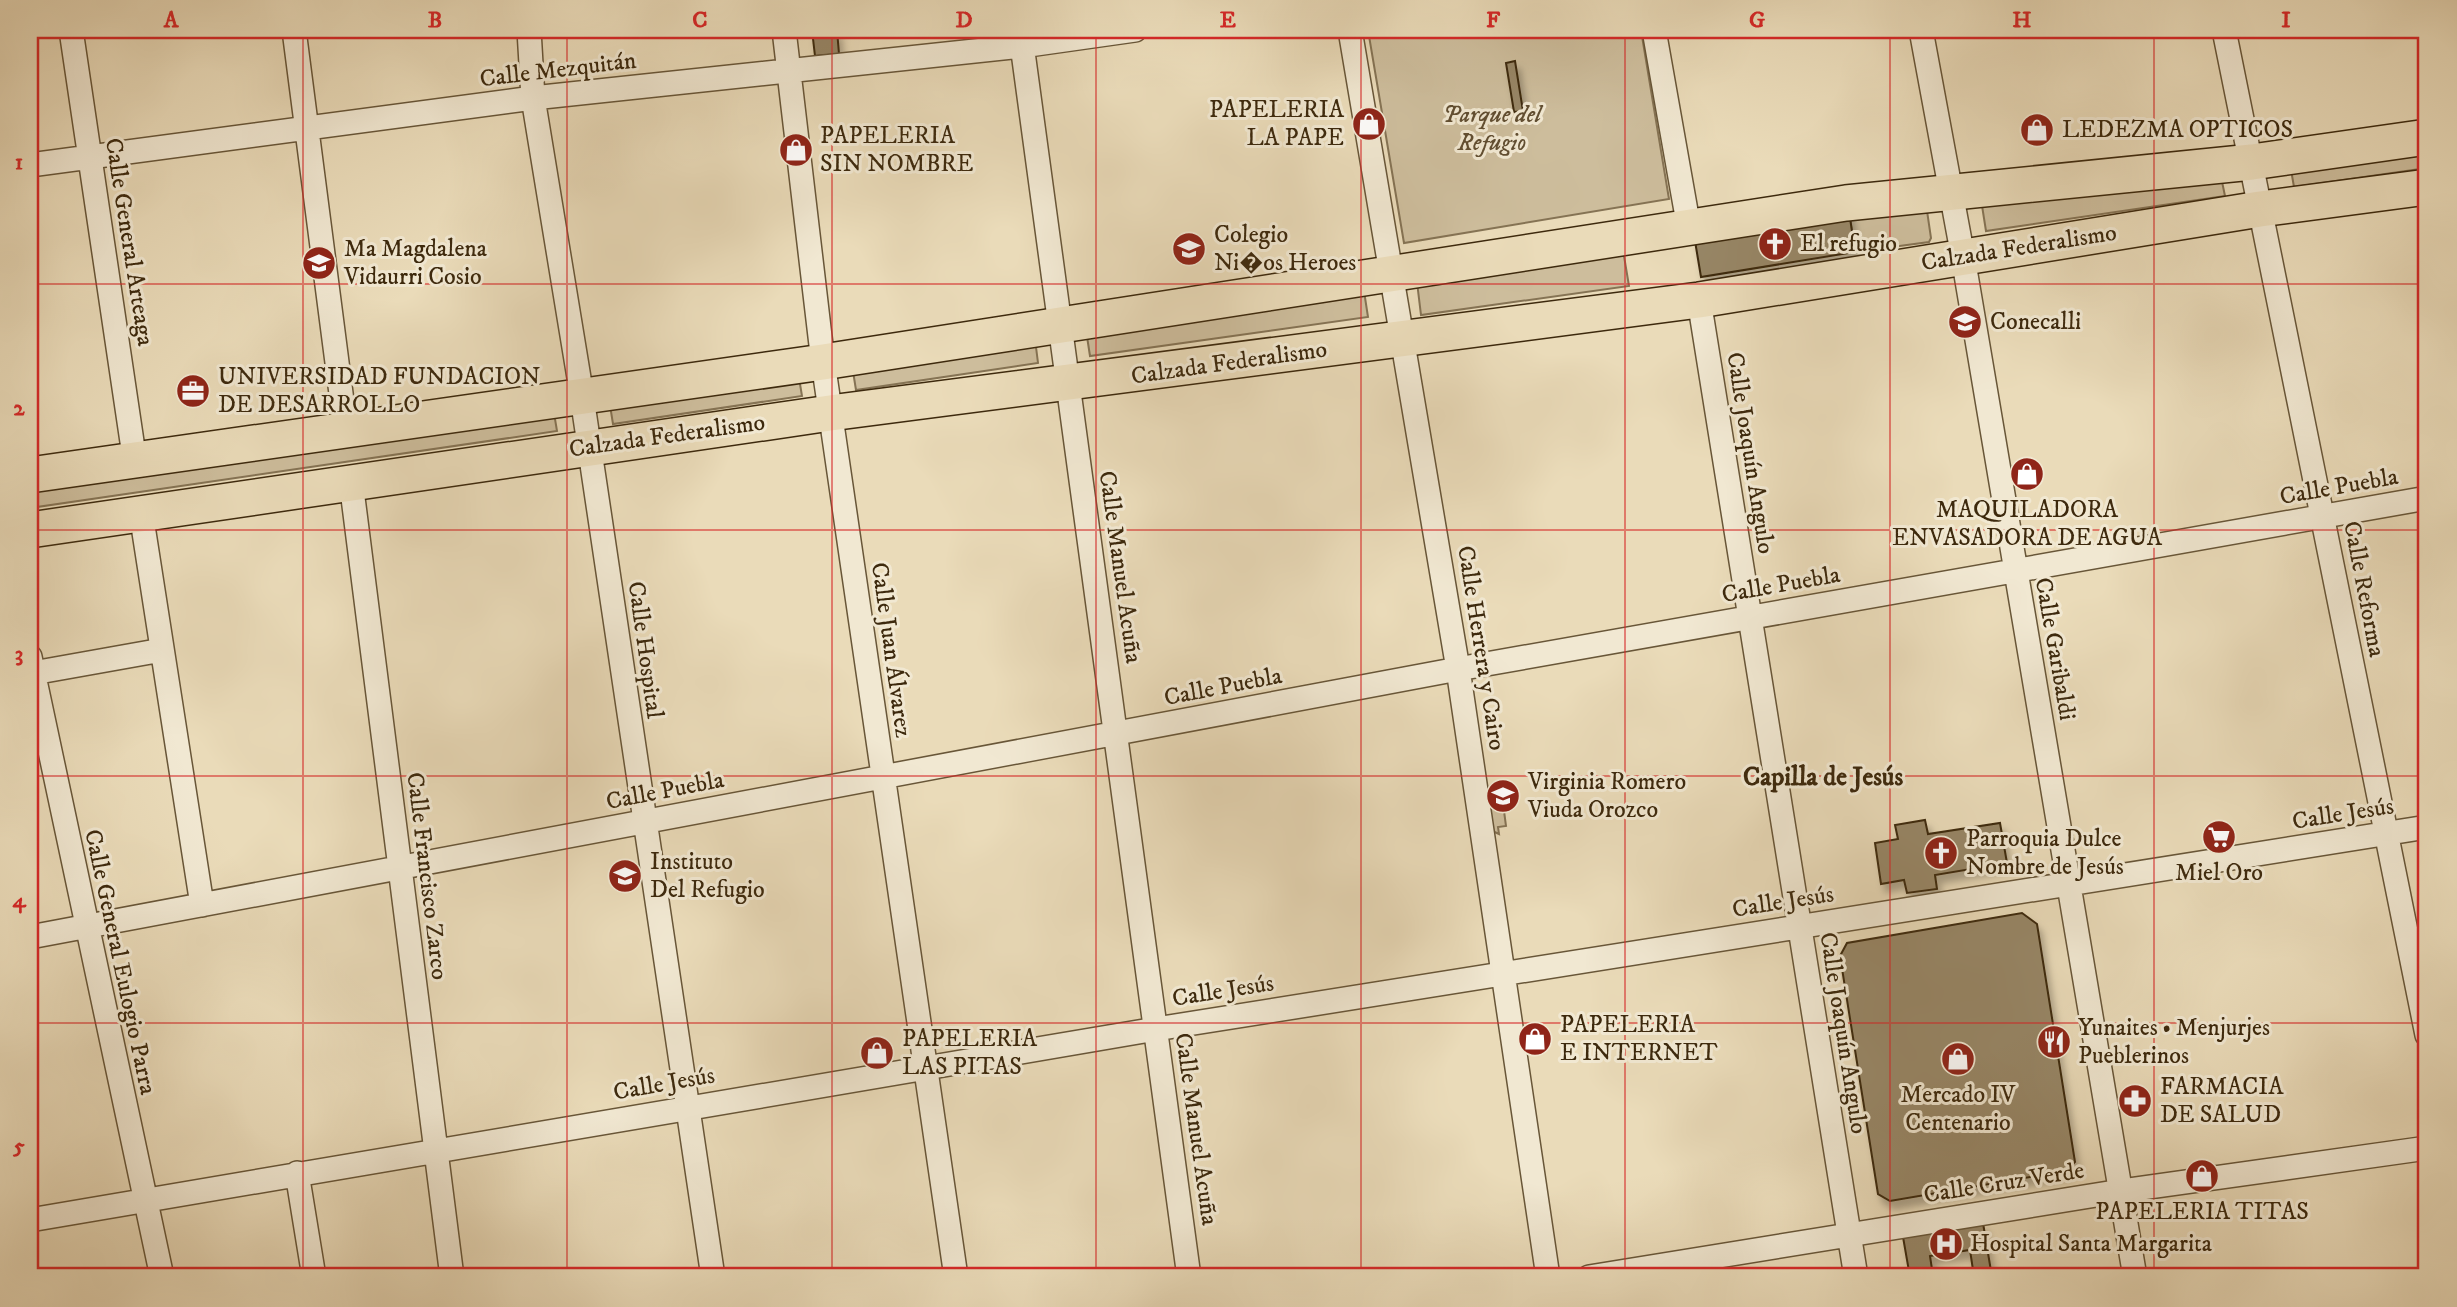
<svg xmlns="http://www.w3.org/2000/svg" width="2457" height="1307" viewBox="0 0 2457 1307" font-family="'IM FELL DW Pica',serif">
<style>
.green{fill:#cdbd9c;stroke:#857354;stroke-width:2}
.building{fill:#978666;stroke:#3d290d;stroke-width:2;fill-rule:evenodd;filter:url(#shadow)}
.lines{fill:none;stroke-linecap:round;stroke-linejoin:round}
.street-casing{stroke:#685638;stroke-width:26}
.primary-casing{stroke:#3d290d;stroke-width:38}
.street{stroke:#f1e8d2;stroke-width:23}
.primary{stroke:#eadbb9;stroke-width:35}
.grid{fill:none;stroke:#d62828;stroke-width:2;stroke-opacity:0.55}
.labels{text-anchor:middle;dominant-baseline:central;stroke-width:6;stroke-linejoin:round;paint-order:stroke}
.street-label{font-size:24px;fill:#3d290d;stroke:#f1e8d2}
.poi-label{font-size:24px;fill:#3d290d;stroke:#f1e8d2;text-anchor:start}
.park-label{font-size:24px;font-style:italic;fill:#614e31;stroke:#f1e8d2}
.neighbourhood-label{font-size:26px;font-weight:bold;fill:#3d290d;stroke:#f1e8d2}
.neatline{fill:none;stroke:#d62828;stroke-width:2.5}
.grid-label{font-size:23px;text-anchor:middle;font-weight:bold;fill:#d62828}
</style>
<defs>
<filter id="shadow"><feDropShadow dx="4.5" dy="8" stdDeviation="3.5" flood-color="#0004"/></filter>
</defs>
<rect width="100%" height="100%" fill="#eadbb9"/>
<filter id="stains"><feTurbulence type="fractalNoise" baseFrequency=".00286" numOctaves="4"/><feColorMatrix values="0 0 0 0 .2 0 0 0 0 .09 0 0 0 0 .02 0 0 0 .5 -.17"/></filter>
<radialGradient id="worn" r=".72"><stop offset=".6" stop-color="#630" stop-opacity="0"/><stop offset="1" stop-color="#630" stop-opacity=".3"/></radialGradient>
<!-- green -->
<path class="green" d="M1368,30H1641L1669,199L1404,243Z
M2427,144V168L2294,187L2290,164Z
M2220,172L2225,196L1986,231L1980,193Z
M1926,204L1931,238L1929,242L1855,252L1849,211Z
M1623,250L1629,286L1421,315L1417,282Z
M1364,291L1368,317L1090,356L1086,330Z
M1035,339L1038,363L856,390L852,365Z
M798,372L802,396L613,424L609,399Z
M553,407L557,431L30,508V484Z
M1494,793L1495,797L1502,796L1506,826L1498,827L1499,834L1490,830L1485,799Z"/>
<!-- building -->
<path class="building" d="M812,30H837L839,54L815,56Z
M1515,61L1523,111L1514,112L1506,63Z
M1849,211L1855,252L1701,277L1694,235Z
M1925,820L1928,834L2000,823L2007,863L1935,875L1937,889L1907,893L1904,880L1881,884L1875,843L1898,839L1895,825Z
M2022,913L2037,924L2075,1162L2066,1171L1890,1201L1878,1194L1840,956L1847,943Z
M1983,1223L1992,1277H1910L1903,1237ZM1970,1250L1973,1270L1933,1276L1930,1256Z"/>
<g class="lines">
<!-- street casing -->
<g class="street-casing">
<path id="street" d="M71,30L135,462
M294,30L346,432
M529,30L533,98L580,384L713,1277
M784,30L823,362L956,1277
M1020,30L1189,1277
M1350,30L1458,669L1548,1277
M1654,30L1689,228
M1921,30L1963,257L2135,1277
M2224,30L2427,1035
M30,165L533,98L1022,46L1135,30
M1699,300L1856,1277
M351,482L452,1277
M141,513L202,905
M30,657L162,1277
M33,673L162,650
M30,937L1458,669L2427,498
M297,1173L314,1277
M30,1220L1156,1029L2427,827
M1589,1277L2121,1191L2427,1148"/>
</g>
<!-- primary casing -->
<g class="primary-casing">
<path id="primary" d="M30,475L823,362L1846,203L2252,162L2427,137
M30,530L830,413L1699,300L2260,209L2427,187"/>
</g>
<!-- street -->
<use href="#street" class="street"/>
<!-- primary -->
<use href="#primary" class="primary"/>
</g>
<!-- grid -->
<path class="grid" d="M303,30V1277M567,30V1277M832,30V1277M1096,30V1277M1361,30V1277M1625,30V1277M1890,30V1277M2154,30V1277M30,284H2427M30,530H2427M30,776H2427M30,1023H2427"/>
<!-- icons -->
<defs>
<g id="shop-disc" transform="scale(1.75)"><circle r="9.5" fill="#8f2418" stroke="#f1e8d2"/><path d="M-5-2.5h2.3a2.7 3.5 0 0 1 5.4 0H5L5.5 6h-11ZM-1.5-2.5h3a1.5 2.3 0 0 0-3 0Z" fill="#fff"/></g>
<g id="church-disc" transform="scale(1.75)"><circle r="9.5" fill="#8f2418" stroke="#f1e8d2"/><path d="M-1.2-6h2.4v3.5h3.3v2.4h-3.3V6h-2.4V-.1h-3.3v-2.4h3.3Z" fill="#fff"/></g>
<g id="school-disc" transform="scale(1.75)"><circle r="9.5" fill="#8f2418" stroke="#f1e8d2"/><path d="M0-5L7-2L0 1L-7-2ZM-4 1L0 2.5L4 1V4Q0 6-4 4Z" fill="#fff"/></g>
<g id="office-disc" transform="scale(1.75)"><circle r="9.5" fill="#8f2418" stroke="#f1e8d2"/><path d="M-6-3h4V-5.5h4V-3h4V5H-6ZM-1-4.5V-3h2v-1.5ZM-6 0V1H6V0Z" fill="#fff"/></g>
<g id="supermarket-disc" transform="scale(1.75)"><circle r="9.5" fill="#8f2418" stroke="#f1e8d2"/><path d="M-6-5.5h2.5l.6 2H6L4.5 2H-2.5L-4.4-4H-6ZM-1.5 3.2a1.3 1.3 0 1 0 .1 0ZM3 3.2a1.3 1.3 0 1 0 .1 0Z" fill="#fff"/></g>
<g id="restaurant-disc" transform="scale(1.75)"><circle r="9.5" fill="#8f2418" stroke="#f1e8d2"/><path d="M-5-6h1v4h1v-4h1v4h1v-4h1v5L-1.5 .5V6h-2V.5L-5-1ZM5-6V6H3V1.5H1.5Q1.5-4 5-6Z" fill="#fff"/></g>
<g id="pharmacy-disc" transform="scale(1.75)"><circle r="9.5" fill="#8f2418" stroke="#f1e8d2"/><path d="M-2-6h4v4h4v4h-4v4h-4v-4h-4v-4h4Z" fill="#fff"/></g>
<g id="hospital-disc" transform="scale(1.75)"><circle r="9.5" fill="#8f2418" stroke="#f1e8d2"/><path d="M-5-5h3v3.5h4V-5h3V5h-3V1.5h-4V5h-3Z" fill="#fff"/></g>
</defs>
<g fill-rule="evenodd">
<use href="#shop-disc" x="1369" y="124"/>
<use href="#shop-disc" x="2037" y="130"/>
<use href="#shop-disc" x="796" y="150"/>
<use href="#church-disc" x="1775" y="244"/>
<use href="#school-disc" x="1189" y="249"/>
<use href="#school-disc" x="319" y="263"/>
<use href="#school-disc" x="1965" y="322"/>
<use href="#office-disc" x="193" y="391"/>
<use href="#shop-disc" x="2027" y="474"/>
<use href="#school-disc" x="1503" y="796"/>
<use href="#supermarket-disc" x="2219" y="837"/>
<use href="#church-disc" x="1941" y="853"/>
<use href="#school-disc" x="625" y="876"/>
<use href="#shop-disc" x="1535" y="1039"/>
<use href="#restaurant-disc" x="2054" y="1042"/>
<use href="#shop-disc" x="877" y="1053"/>
<use href="#shop-disc" x="1958" y="1059"/>
<use href="#pharmacy-disc" x="2135" y="1101"/>
<use href="#shop-disc" x="2202" y="1176"/>
<use href="#hospital-disc" x="1946" y="1244"/>
</g>
<g class="labels">
<!-- street labels -->
<g class="street-label">
<text transform="translate(558 70) rotate(-7)">Calle Mezquitán</text>
<text transform="translate(129 242) rotate(81)">Calle General Arteaga</text>
<text transform="translate(2019 248) rotate(-9)">Calzada Federalismo</text>
<text transform="translate(1229 363) rotate(-8)">Calzada Federalismo</text>
<text transform="translate(667 436) rotate(-8)">Calzada Federalismo</text>
<text transform="translate(1750 453) rotate(81)">Calle Joaquín Angulo</text>
<text transform="translate(2339 487) rotate(-10)">Calle Puebla</text>
<text transform="translate(1120 567) rotate(82)">Calle Manuel Acuña</text>
<text transform="translate(1781 585) rotate(-10)">Calle Puebla</text>
<text transform="translate(2364 589) rotate(79)">Calle Reforma</text>
<text transform="translate(1481 648) rotate(81)">Calle Herrera y Cairo</text>
<text transform="translate(2055 649) rotate(80)">Calle Garibaldi</text>
<text transform="translate(645 650) rotate(82)">Calle Hospital</text>
<text transform="translate(891 650) rotate(82)">Calle Juan Álvarez</text>
<text transform="translate(1223 687) rotate(-11)">Calle Puebla</text>
<text transform="translate(665 791) rotate(-11)">Calle Puebla</text>
<text transform="translate(2343 814) rotate(-9)">Calle Jesús</text>
<text transform="translate(427 876) rotate(83)">Calle Francisco Zarco</text>
<text transform="translate(1783 902) rotate(-9)">Calle Jesús</text>
<text transform="translate(120 962) rotate(78)">Calle General Eulogio Parra</text>
<text transform="translate(1223 991) rotate(-9)">Calle Jesús</text>
<text transform="translate(1843 1033) rotate(81)">Calle Joaquín Angulo</text>
<text transform="translate(664 1084) rotate(-10)">Calle Jesús</text>
<text transform="translate(1196 1129) rotate(82)">Calle Manuel Acuña</text>
<text transform="translate(2004 1183) rotate(-9)">Calle Cruz Verde</text>
</g>
<!-- poi labels -->
<g class="poi-label">
<text x="1344" y="110" text-anchor="end">PAPELERIA<tspan x="1344" dy="28">LA PAPE</tspan></text>
<text x="2062" y="130">LEDEZMA OPTICOS</text>
<text x="820" y="136">PAPELERIA<tspan x="820" dy="28">SIN NOMBRE</tspan></text>
<text x="1214" y="235">Colegio<tspan x="1214" dy="28">Ni�os Heroes</tspan></text>
<text x="1800" y="244">El refugio</text>
<text x="344" y="249">Ma Magdalena<tspan x="344" dy="28">Vidaurri Cosio</tspan></text>
<text x="1990" y="322">Conecalli</text>
<text x="218" y="377">UNIVERSIDAD FUNDACION<tspan x="218" dy="28">DE DESARROLLO</tspan></text>
<text x="2027" y="510" text-anchor="middle">MAQUILADORA<tspan x="2027" dy="28">ENVASADORA DE AGUA</tspan></text>
<text x="1528" y="782">Virginia Romero<tspan x="1528" dy="28">Viuda Orozco</tspan></text>
<text x="1966" y="839">Parroquia Dulce<tspan x="1966" dy="28">Nombre de Jesús</tspan></text>
<text x="650" y="862">Instituto<tspan x="650" dy="28">Del Refugio</tspan></text>
<text x="2219" y="873" text-anchor="middle">Miel Oro</text>
<text x="1560" y="1025">PAPELERIA<tspan x="1560" dy="28">E INTERNET</tspan></text>
<text x="2078" y="1028">Yunaites • Menjurjes<tspan x="2078" dy="28">Pueblerinos</tspan></text>
<text x="902" y="1039">PAPELERIA<tspan x="902" dy="28">LAS PITAS</tspan></text>
<text x="2160" y="1087">FARMACIA<tspan x="2160" dy="28">DE SALUD</tspan></text>
<text x="1958" y="1095" text-anchor="middle">Mercado IV<tspan x="1958" dy="28">Centenario</tspan></text>
<text x="2202" y="1212" text-anchor="middle">PAPELERIA TITAS</text>
<text x="1970" y="1244">Hospital Santa Margarita</text>
</g>
<!-- park labels -->
<g class="park-label">
<text x="1492" y="115">Parque del<tspan x="1492" dy="28">Refugio</tspan></text>
</g>
<!-- neighbourhood labels -->
<g class="neighbourhood-label">
<text x="1823" y="777">Capilla de Jesús</text>
</g>
</g>
<!-- margin -->
<rect width="2457" height="1307" fill="none" stroke="#eadbb9" stroke-width="77"/>
<rect x="38" y="38" width="2380" height="1230" class="neatline"/>
<g class="grid-label">
<text x="171" y="27">A</text>
<text x="435" y="27">B</text>
<text x="700" y="27">C</text>
<text x="964" y="27">D</text>
<text x="1228" y="27">E</text>
<text x="1493" y="27">F</text>
<text x="1757" y="27">G</text>
<text x="2022" y="27">H</text>
<text x="2286" y="27">I</text>
<text x="19" y="169">1</text>
<text x="19" y="415">2</text>
<text x="19" y="661">3</text>
<text x="19" y="907">4</text>
<text x="19" y="1153">5</text>
</g>
<rect width="100%" height="100%" filter="url(#stains)"/>
<rect width="100%" height="100%" fill="url(#worn)"/>
</svg>
